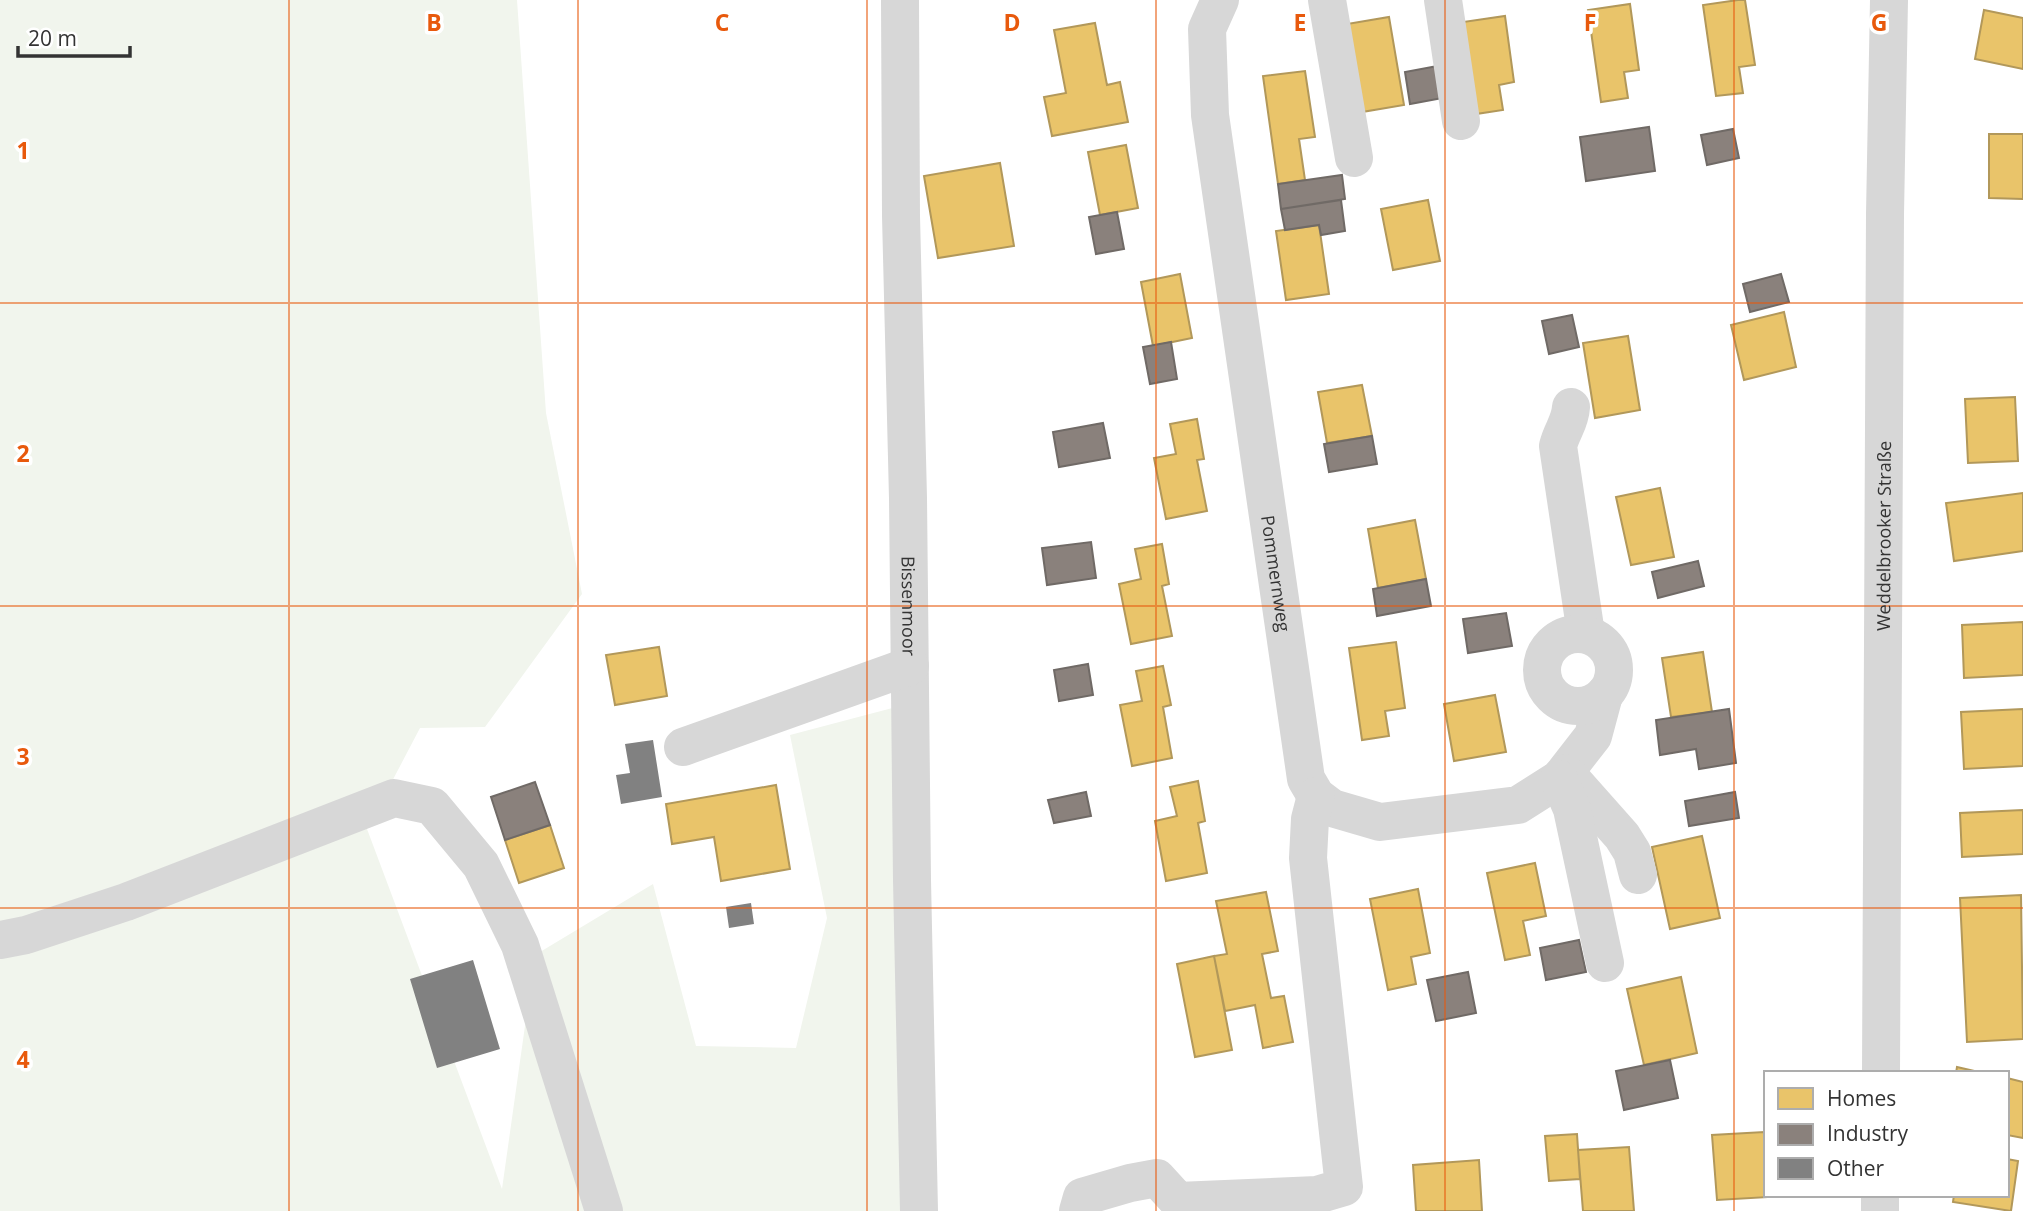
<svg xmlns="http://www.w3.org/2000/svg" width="2023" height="1211" viewBox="0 0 2023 1211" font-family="'Open Sans',sans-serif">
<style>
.green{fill:#f1f5ed}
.homes{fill:#e9c46a;stroke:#b2985a;stroke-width:2}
.industry{fill:#8a817c;stroke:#706a66;stroke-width:2}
.building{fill:#818181}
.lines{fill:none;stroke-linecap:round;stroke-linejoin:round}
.minor{stroke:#d7d7d7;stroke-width:38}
.grid{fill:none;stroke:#e8590c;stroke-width:2;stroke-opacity:0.55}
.labels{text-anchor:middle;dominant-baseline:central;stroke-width:7;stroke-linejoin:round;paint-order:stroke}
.street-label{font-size:18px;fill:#333;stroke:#fff}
.grid-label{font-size:23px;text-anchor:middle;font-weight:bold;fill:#e8590c;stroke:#fff;stroke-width:7;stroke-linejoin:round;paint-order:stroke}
</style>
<rect width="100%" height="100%" fill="#fff"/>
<!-- green -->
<path class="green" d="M0,0H517L546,413L582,594L485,727L420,728L367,829L502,1189L535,955L653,884L696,1046L796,1048L827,918L790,735L900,706L909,1211H0Z"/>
<!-- homes -->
<path class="homes" d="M1738,0H1745L1755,65L1739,67L1743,93L1716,96L1703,5Z
M1630,4L1639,70L1624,72L1628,98L1601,102L1588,10Z
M1984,10L2023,18V69L1975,59Z
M1505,16L1514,82L1499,85L1503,110L1476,114L1463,22Z
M1389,17L1404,105L1362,112L1347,24Z
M1095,23L1107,85L1120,82L1128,122L1052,136L1044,97L1066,93L1054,30Z
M1305,71L1315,137L1299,139L1305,180L1278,184L1263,76Z
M1989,134H2023V199L1989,198Z
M1126,145L1138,208L1100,215L1088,152Z
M1000,163L1014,246L938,258L924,176Z
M1428,200L1440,261L1393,270L1381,209Z
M1319,225L1329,294L1286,300L1276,231Z
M1180,274L1192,338L1153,346L1141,282Z
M1784,312L1796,367L1744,380L1731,325Z
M1628,336L1640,410L1595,418L1583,343Z
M1362,385L1372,436L1327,443L1318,392Z
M2015,397L2018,461L1968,463L1965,399Z
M1197,419L1204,459L1197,460L1207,511L1166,519L1154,458L1176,454L1170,424Z
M1660,488L1674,557L1631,565L1616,497Z
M2023,493V551L1954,561L1946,503Z
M1415,520L1426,579L1378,588L1368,529Z
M1162,544L1169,584L1162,586L1172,636L1131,644L1119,584L1141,579L1135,549Z
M2023,622V675L1964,678L1962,625Z
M1396,642L1405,708L1385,711L1389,736L1362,740L1349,648Z
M659,647L667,696L615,705L606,655Z
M1703,652L1712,712L1671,717L1662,658Z
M1163,666L1171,705L1163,707L1172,758L1132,766L1120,705L1142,701L1136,671Z
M1495,695L1506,752L1454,761L1444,704Z
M2023,709V766L1964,769L1961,712Z
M1198,781L1205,821L1198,823L1207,873L1166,881L1155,821L1177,816L1170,787Z
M776,785L790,869L721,881L714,837L672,844L666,804Z
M2023,810V854L1962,857L1960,813Z
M550,825L564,868L519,883L505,840Z
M1702,836L1720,918L1670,929L1652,847Z
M1535,863L1546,916L1523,921L1530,955L1505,960L1487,873Z
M1418,889L1430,953L1411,957L1416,984L1388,990L1370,899Z
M1266,892L1278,951L1262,954L1271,998L1284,996L1293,1042L1263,1048L1255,1005L1225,1011L1214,956L1227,954L1216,901Z
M2021,895L2023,1039L1967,1042L1960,898Z
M1214,956L1232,1050L1195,1057L1177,964Z
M1681,977L1697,1053L1644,1065L1627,989Z
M1957,1067L1983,1073H1956Z
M2007,1078L2023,1082V1138L2007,1135Z
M1764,1132L1766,1195L1769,1197L1717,1200L1712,1135Z
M1577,1134L1580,1179L1549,1181L1545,1136Z
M1629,1147L1634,1211H1583L1578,1150Z
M2007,1159L2018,1161L2011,1211L1953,1202L1954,1195H2007Z
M1479,1160L1482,1211H1416L1413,1165Z"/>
<!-- industry -->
<path class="industry" d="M1443,65L1448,97L1410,104L1405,72Z
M1649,127L1655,171L1586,181L1580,137Z
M1733,129L1739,158L1707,165L1701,135Z
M1342,175L1345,199L1281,209L1278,184Z
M1341,200L1345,231L1321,235L1319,225L1285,230L1281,209Z
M1117,212L1124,249L1096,254L1089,217Z
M1781,274L1789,302L1750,312L1743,284Z
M1572,315L1579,347L1549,354L1542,321Z
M1171,342L1177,379L1150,384L1143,347Z
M1103,423L1110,458L1059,467L1053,432Z
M1372,436L1377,464L1329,472L1324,444Z
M1091,542L1096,578L1047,585L1042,548Z
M1698,561L1704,586L1658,598L1652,572Z
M1426,579L1431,606L1377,616L1373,589Z
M1506,613L1512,646L1468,653L1463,619Z
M1088,664L1093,695L1059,701L1054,670Z
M1729,709L1736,763L1699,769L1696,749L1660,755L1656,720Z
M535,782L550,825L505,840L491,797Z
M1086,792L1091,816L1054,823L1048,800Z
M1735,792L1739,818L1689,826L1685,801Z
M1579,940L1586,972L1546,980L1540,948Z
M1468,972L1476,1013L1436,1021L1427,980Z
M1670,1060L1678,1098L1624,1110L1616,1071Z"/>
<!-- building -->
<path class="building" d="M653,740L662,797L621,804L616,775L630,773L625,744Z
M751,903L754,924L729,928L726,907Z
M473,960L500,1049L437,1068L410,979Z"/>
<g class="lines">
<!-- minor -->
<g class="minor">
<path id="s1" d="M900,0L901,216L908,498L912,880L919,1211"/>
<path id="s2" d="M1220,0L1207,29L1210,115L1306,779L1316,796L1332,808L1380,822L1518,805L1559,779L1565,772L1593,736L1604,695"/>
<path d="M1327,0L1354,158"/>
<path d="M1443,0L1461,121"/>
<path d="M1571,407C1570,423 1562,430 1558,446L1586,634"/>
<circle cx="1578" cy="670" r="36"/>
<path d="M683,747L910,666"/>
<path d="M1566,773L1622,836L1632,852L1638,875"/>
<path d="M1559,779L1572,809L1605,963"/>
<path d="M0,940L26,935L126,902L394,798L432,806L481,865L520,945L604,1211"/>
<path id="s3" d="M1881,1073L1885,214L1889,0"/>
<path d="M1078,1211L1082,1197L1130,1183L1157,1178L1178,1201L1317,1195L1344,1187L1308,858L1310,819L1316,796"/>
<path d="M1880,1211V1195"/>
</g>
</g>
<!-- grid -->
<path class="grid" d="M289,0V1211M578,0V1211M867,0V1211M1156,0V1211M1445,0V1211M1734,0V1211M0,303H2023M0,606H2023M0,908H2023"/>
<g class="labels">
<!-- street labels -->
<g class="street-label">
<text stroke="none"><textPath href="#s3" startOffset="537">Weddelbrooker Straße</textPath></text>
<text stroke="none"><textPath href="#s2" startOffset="581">Pommernweg</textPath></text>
<text stroke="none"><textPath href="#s1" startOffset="606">Bissenmoor</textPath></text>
</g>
</g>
<g class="grid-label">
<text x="434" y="31">B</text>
<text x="722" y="31">C</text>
<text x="1012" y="31">D</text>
<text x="1300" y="31">E</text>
<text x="1590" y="31">F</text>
<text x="1879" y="31">G</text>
<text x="23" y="159">1</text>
<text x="23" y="462">2</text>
<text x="23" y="765">3</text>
<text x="23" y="1068">4</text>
</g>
<!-- legend -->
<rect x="1764" y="1071" width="245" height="126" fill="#ffffff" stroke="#adadad" stroke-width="2"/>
<rect x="1778" y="1088" width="35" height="21" fill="#e9c46a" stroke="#adadad" stroke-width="2"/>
<text x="1827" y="1106" font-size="21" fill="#333333">Homes</text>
<rect x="1778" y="1124" width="35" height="21" fill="#8a817c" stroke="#adadad" stroke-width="2"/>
<text x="1827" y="1141" font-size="21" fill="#333333">Industry</text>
<rect x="1778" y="1158" width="35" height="21" fill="#818181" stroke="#adadad" stroke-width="2"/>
<text x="1827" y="1176" font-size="21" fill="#333333">Other</text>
<!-- scale -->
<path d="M18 46v10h112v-10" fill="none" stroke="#333333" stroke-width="3.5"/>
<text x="28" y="46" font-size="21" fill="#333333" stroke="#ffffff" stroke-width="5" paint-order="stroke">20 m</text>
</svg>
